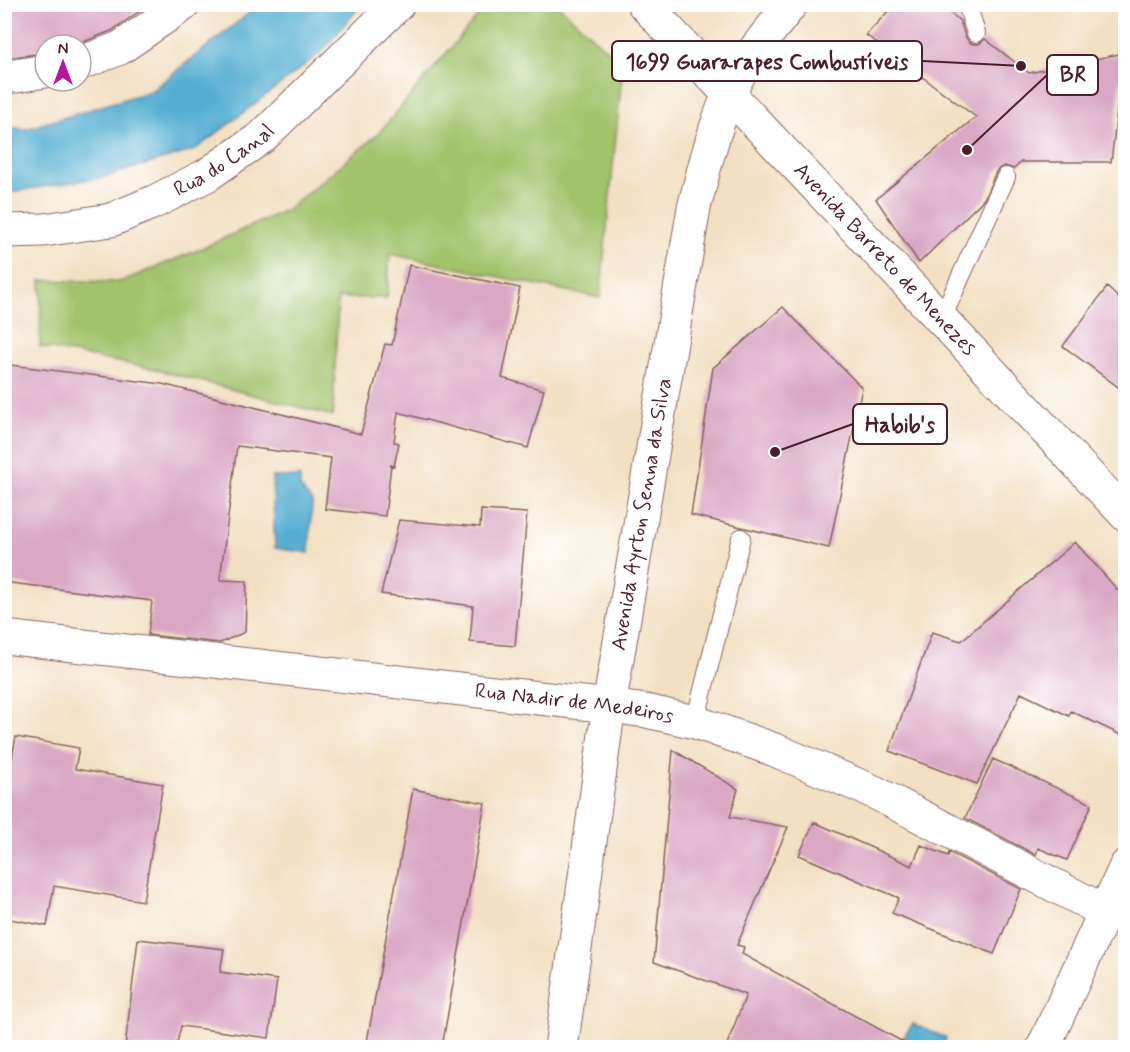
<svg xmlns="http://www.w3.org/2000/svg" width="1130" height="1052" viewBox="0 0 1130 1052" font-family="Mynerve,sans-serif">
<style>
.green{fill:#a1c36c;stroke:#76714c;stroke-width:1.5}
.water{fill:#53aed1;stroke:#4e667e;stroke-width:1.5}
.building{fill:#daa7c4}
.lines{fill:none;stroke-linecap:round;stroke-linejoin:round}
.lane-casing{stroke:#856360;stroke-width:20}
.street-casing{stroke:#856360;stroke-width:35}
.secondary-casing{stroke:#856360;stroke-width:35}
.primary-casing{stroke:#856360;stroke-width:35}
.lane{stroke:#fff;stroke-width:18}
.street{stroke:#fff;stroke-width:33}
.secondary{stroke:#fff;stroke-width:33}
.primary{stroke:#fff;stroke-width:33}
.labels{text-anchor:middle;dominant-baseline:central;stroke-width:4.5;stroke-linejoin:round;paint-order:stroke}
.street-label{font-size:21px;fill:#4a1f2b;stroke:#fff}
.leader{fill:none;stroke:#4a1f2b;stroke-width:2}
.callout-dot{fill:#4a1f2b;stroke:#fff;stroke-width:2}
.callout{fill:#fff;stroke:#4a1f2b;stroke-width:2}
.callout-label{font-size:22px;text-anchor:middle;font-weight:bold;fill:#4a1f2b}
</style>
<rect width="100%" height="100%" fill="#fff"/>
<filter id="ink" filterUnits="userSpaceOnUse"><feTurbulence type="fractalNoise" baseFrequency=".0167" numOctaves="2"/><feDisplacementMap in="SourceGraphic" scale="12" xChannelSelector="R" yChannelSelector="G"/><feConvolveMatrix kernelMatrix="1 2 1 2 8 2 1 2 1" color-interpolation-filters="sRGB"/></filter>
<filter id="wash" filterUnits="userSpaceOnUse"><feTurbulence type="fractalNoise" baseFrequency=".008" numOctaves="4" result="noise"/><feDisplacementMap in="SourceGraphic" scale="24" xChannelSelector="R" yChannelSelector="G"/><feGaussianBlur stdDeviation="1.35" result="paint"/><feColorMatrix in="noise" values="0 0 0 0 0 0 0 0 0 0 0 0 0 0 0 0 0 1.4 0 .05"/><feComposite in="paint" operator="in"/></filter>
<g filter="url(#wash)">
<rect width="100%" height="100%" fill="#f2e0c2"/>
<!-- green -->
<path class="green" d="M488,4L558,5L623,65L600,298L390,254L387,298H338L333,416L154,369L40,347L41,280L120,282L198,250L288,209L378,134Z"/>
<!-- water -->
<path class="water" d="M255,5H361L322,52L195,150L104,177L5,193V127L26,129L151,91L249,13Z
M272,477H300V487L312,502L309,553L275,548Z
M913,1024L946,1038L944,1047L896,1048Z"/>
<g id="blocks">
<!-- building -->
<path class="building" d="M4,4H150L111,31L76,45H45V53L14,57H4Z
M895,4H939L960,21L965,36L969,42L973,44H979L985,39L1029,73L1124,53L1111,162H1021L1014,169L1005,166L1000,168L996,172L984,199L919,263L876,199L976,117L866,35Z
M409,265L520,288L502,378L544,390L528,448L398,412L394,442L399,443L394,466L391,465L385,516L325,509L331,458L237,446L220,580L247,581L245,632L220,643L148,635L152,601L4,582V414L11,365L162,384L361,434L385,344L392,345Z
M1107,287L1125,304V392L1063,346Z
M783,307L862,388L829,548L691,515L713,368Z
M481,510L527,513L515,646L470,642L473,606L381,594L399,520L480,527Z
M1075,542L1125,598V737L1071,711L1069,716L1021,693L977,784L889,751L932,632L961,641Z
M16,737L79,748L75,769L163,784L143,901L54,886L47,926L4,918V799Z
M673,750L738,789L730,817L788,827L737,945L744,947L742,954L912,1047H726L746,995L654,962Z
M993,759L1092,804L1067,860L1038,848L1036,855L965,818Z
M413,789L485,803L442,1047H366Z
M814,822L912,866L921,845L948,856L949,852L1021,889L994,954L892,913L899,898L799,855Z
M138,939L224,949L220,972L277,980L269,1038L181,1026L176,1047H125Z"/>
</g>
</g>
<g filter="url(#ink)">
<use href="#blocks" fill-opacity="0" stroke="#856360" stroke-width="1.5"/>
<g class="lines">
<!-- lane casing -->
<g class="lane-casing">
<path id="lane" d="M967,4L976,33
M941,320L1006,177
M695,722L741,538"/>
</g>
<!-- street casing -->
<g class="street-casing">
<g id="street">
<path id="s1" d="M4,637L609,706L646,711L695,722L775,750L874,792L1104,911"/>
<path d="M1043,1048L1126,866"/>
</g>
</g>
<!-- secondary casing -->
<g class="secondary-casing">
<g id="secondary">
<path id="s2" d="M644,4L1126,515"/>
<path d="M81,63L120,48L184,4"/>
<path d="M4,76H16L45,71"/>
<path id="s3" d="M4,231L44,230L111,220L154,202L207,175L262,137L398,4"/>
</g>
</g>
<!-- primary casing -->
<g class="primary-casing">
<g id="primary">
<path id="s4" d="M561,1048L609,706L694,208C706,161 720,100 748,60C761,40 777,23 791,4"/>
</g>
</g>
<!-- lane -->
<use href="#lane" class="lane"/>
<!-- street -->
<use href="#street" class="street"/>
<!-- secondary -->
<use href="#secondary" class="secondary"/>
<!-- primary -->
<use href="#primary" class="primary"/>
</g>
</g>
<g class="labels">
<!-- street labels -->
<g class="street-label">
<text stroke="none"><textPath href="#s3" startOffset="236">Rua do Canal</textPath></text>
<text stroke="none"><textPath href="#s2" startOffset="351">Avenida Barreto de Menezes</textPath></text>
<text stroke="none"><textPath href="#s4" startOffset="540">Avenida Ayrton Senna da Silva</textPath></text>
<text stroke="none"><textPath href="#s1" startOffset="574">Rua Nadir de Medeiros</textPath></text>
</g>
</g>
<!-- callouts -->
<path class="leader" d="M1021 66L922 61M967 150L1047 75M775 452L853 424"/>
<g class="callout-dot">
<circle cx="1021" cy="66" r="6"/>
<circle cx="967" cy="150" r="6"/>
<circle cx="775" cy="452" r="6"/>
</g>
<g class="callout">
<rect x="612" y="41" width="310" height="40" rx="6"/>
<rect x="1047" y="55" width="51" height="40" rx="6"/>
<rect x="853" y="404" width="94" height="40" rx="6"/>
</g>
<g class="callout-label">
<text x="767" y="69">1699 Guararapes Combustíveis</text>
<text x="1073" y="82">BR</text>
<text x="900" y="432">Habib's</text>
</g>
<!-- margin -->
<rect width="1130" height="1052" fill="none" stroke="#fff" stroke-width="24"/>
<!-- north arrow -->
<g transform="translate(63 63)"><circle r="28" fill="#ffffff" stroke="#b7a5aa" stroke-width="1.5"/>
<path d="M0-4.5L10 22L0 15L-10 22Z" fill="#b5179e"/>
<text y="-9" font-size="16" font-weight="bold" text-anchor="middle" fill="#4a1f2b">N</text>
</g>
</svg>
